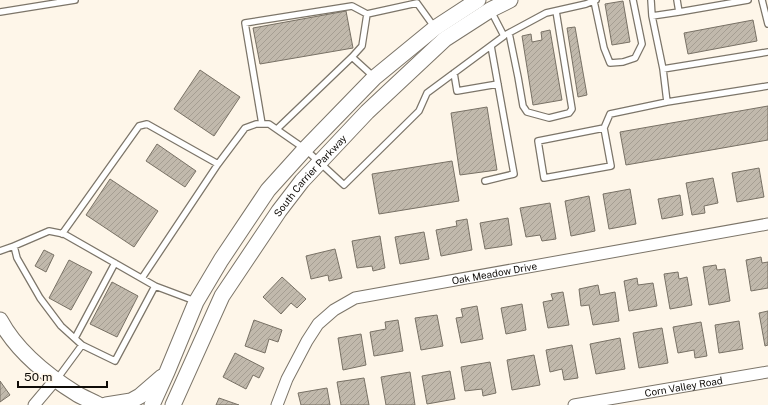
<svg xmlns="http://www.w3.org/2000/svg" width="768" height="405" viewBox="0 0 768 405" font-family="'Public Sans',sans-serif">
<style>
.building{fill:url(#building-hatch);stroke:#787165}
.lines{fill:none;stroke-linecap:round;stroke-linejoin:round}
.service-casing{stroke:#7c7569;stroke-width:8}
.minor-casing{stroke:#7c7569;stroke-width:13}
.secondary-casing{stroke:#7c7569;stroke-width:17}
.service{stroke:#fff;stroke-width:5.5}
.minor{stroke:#fff;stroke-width:11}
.secondary{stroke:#fff;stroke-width:15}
.labels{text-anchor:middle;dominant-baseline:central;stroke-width:3;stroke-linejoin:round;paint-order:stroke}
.street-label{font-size:10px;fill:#0f0c08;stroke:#fef6e9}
</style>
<defs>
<pattern id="building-hatch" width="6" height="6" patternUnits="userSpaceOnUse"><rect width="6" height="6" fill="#c1b9ac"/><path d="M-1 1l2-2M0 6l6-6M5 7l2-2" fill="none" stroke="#a59e92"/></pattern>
</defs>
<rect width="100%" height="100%" fill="#fef6e9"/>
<!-- building -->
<path class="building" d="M623,1L630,42L612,45L605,4Z
M346,11L353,48L260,64L253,28Z
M753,20L757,41L688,54L684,33Z
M575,27L587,95L578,97L567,28Z
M550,30L562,100L533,105L522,36L531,34L532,42L542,40L541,32Z
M200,70L240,97L214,136L174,109Z
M768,106V140L626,165L620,132Z
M487,107L497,170L460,175L451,113Z
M157,144L196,171L185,187L146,161Z
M452,161L459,201L379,214L372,174Z
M759,168L764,197L737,202L732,173Z
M713,178L718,203L704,206L705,213L692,215L686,183Z
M110,179L158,211L134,247L86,215Z
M630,189L636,224L609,229L603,194Z
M680,195L683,215L662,219L658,199Z
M589,196L595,231L571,236L565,201Z
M550,203L556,239L542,241L540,235L526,237L520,208Z
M508,218L512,245L485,249L480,223Z
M467,219L472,250L441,256L436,230L457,226L456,221Z
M424,232L429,259L400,264L395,237Z
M380,236L385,268L373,271L372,266L357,268L352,241Z
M335,249L342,278L329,281L328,275L311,279L306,256Z
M44,250L54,255L46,272L35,266Z
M761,257L762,263L768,262V288L751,291L746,260Z
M69,260L92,272L71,310L49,298Z
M716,265L717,270L725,269L730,301L709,305L703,267Z
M678,272L679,279L687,277L692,305L670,309L664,274Z
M282,277L306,299L297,308L291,303L281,314L263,297Z
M637,278L638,285L653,283L657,306L629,311L624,281Z
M112,282L138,296L117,337L90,324Z
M598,285L600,295L615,292L619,321L593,325L589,305L581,306L579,289Z
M563,292L569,325L548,328L543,302L553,300L551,294Z
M522,304L526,330L506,334L501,308Z
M477,306L483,339L461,343L456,318L463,317L461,309Z
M768,311V345L765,346L759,313Z
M437,315L443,346L421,350L415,318Z
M254,320L282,330L278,342L269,339L265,353L245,346Z
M398,320L403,351L374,356L370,332L386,329L385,322Z
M739,321L743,349L719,353L715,325Z
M701,322L707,356L695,358L694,350L678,353L673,327Z
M662,328L668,363L639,368L633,333Z
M361,334L366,365L343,370L338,338Z
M620,338L625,369L596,374L590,344Z
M572,345L578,378L564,380L562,369L550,372L546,350Z
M235,353L264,368L259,378L253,375L246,389L223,377Z
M534,355L540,385L512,390L507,360Z
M490,362L496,393L483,396L482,389L465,391L461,367Z
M450,371L455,399L427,404L422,376Z
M410,372L415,405H386L381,377Z
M364,378L369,405H341L337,382Z
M0,381L10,395L0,402Z
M327,388L330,405H301L298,393Z
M219,398L239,405H216Z"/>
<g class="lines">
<!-- service casing -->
<g class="service-casing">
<path id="service" d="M651,0L652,16L663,69L768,52
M677,0L679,12L748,0
M762,0L768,24
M594,1L604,48L610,63L623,62L635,58L642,44L633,0
M0,12L75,0
M652,16L679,12
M509,33L518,77L523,106L527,112L549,118L569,113L572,109L556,11
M507,34L546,13L586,4L596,0
M352,57L362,46L367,14
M663,69L667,102L768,86
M454,73L457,91L498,84
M262,124L245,23L352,6L367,14L417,3L435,28
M604,128L611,166L544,178L538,141L604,128L610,114L667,102
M277,129L352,57L374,77
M485,181L514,174L491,46
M62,234L139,126L147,124L218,164L245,128L256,124H269L305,149L344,185L419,111L427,93L504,36L491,11
M14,246L49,231L64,234L155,286
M0,251L14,246L17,258L40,298L61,326L82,345
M142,278L218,164
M75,338L115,263
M57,379L82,345L115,361L155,286L195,301"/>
</g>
<!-- minor casing -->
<g class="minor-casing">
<g id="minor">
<path d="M34,405L56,379"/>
<path id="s1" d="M277,405L287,379L307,341L318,324L334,310L355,298L768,224"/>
<path id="s2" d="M574,405L768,372"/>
</g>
</g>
<!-- secondary casing -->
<g class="secondary-casing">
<g id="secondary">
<path d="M0,320C16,350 48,376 77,394C84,398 92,401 99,405"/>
<path d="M106,405L131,401L140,396L162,377"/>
<path d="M152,405L167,372L196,302L221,260L268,190L305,149L374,78L435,28L478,0"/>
<path id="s3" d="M173,405L222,296L279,211L302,181L367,112L445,39L490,10L510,0"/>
</g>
</g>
<!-- service -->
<use href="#service" class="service"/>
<!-- minor -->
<use href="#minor" class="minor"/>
<!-- secondary -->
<use href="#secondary" class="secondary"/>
</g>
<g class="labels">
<!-- street labels -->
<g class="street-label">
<text stroke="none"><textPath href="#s3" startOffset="269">South Carrier Parkway</textPath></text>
<text stroke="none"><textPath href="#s1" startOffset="278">Oak Meadow Drive</textPath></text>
<text stroke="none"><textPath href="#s2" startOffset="111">Corn Valley Road</textPath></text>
</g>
</g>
<!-- scale -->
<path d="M18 381v6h89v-6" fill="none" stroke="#0f0c08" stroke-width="2"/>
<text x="24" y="381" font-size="12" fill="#0f0c08" stroke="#fef6e9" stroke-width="3" paint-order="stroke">50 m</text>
</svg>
